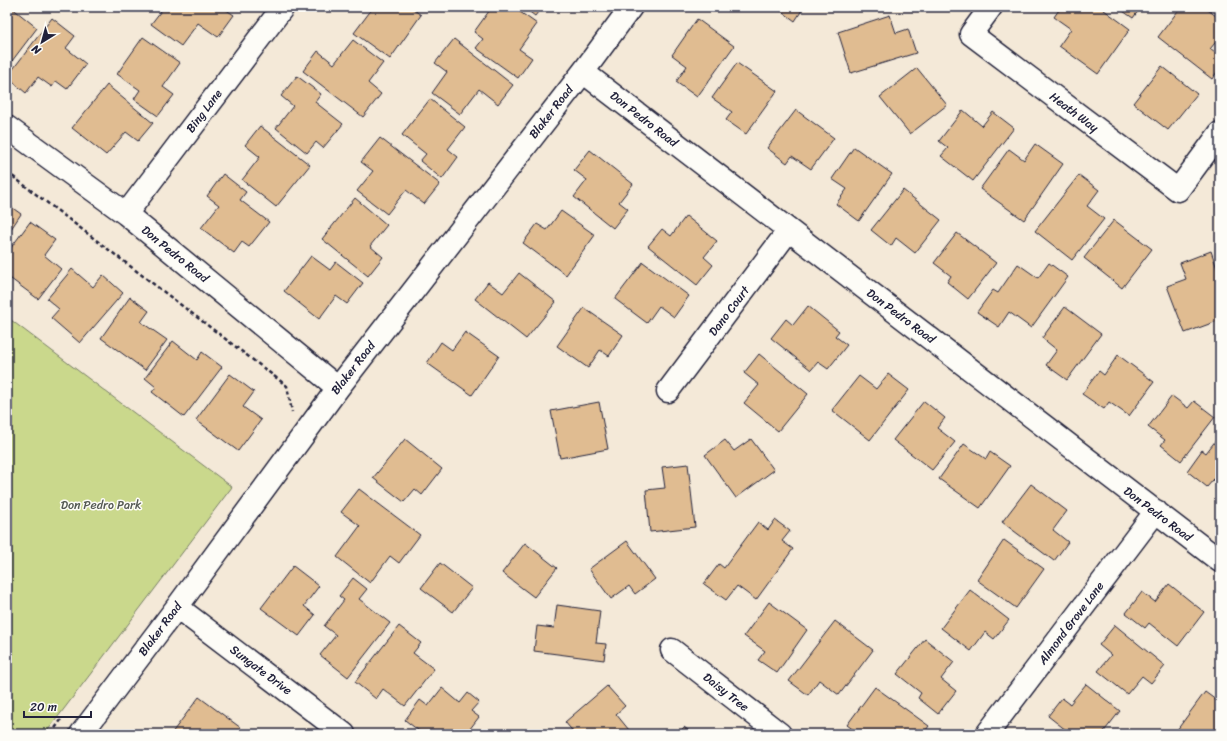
<svg xmlns="http://www.w3.org/2000/svg" width="1227" height="741" viewBox="0 0 1227 741" font-family="Sriracha,sans-serif">
<style>
.green{fill:#cad88c;stroke:#767d64}
.building{fill:#e0bc91;stroke:#22223b}
.lines{fill:none;stroke-linecap:round;stroke-linejoin:round}
.minor-casing{stroke:#22223b;stroke-width:25}
.path{stroke:#22223b;stroke-width:2.5;stroke-dasharray:4 3;stroke-linecap:butt}
.minor{stroke:#fdfcf7;stroke-width:22}
.labels{text-anchor:middle;dominant-baseline:central;stroke-width:3;stroke-linejoin:round;paint-order:stroke}
.street-label{font-size:12px;fill:#22223b;stroke:#fdfcf7}
.park-label{font-size:12px;fill:#545953;stroke:#fdfcf7}
</style>
<rect width="100%" height="100%" fill="#f4e9d8"/>
<filter id="ink" filterUnits="userSpaceOnUse"><feTurbulence type="fractalNoise" baseFrequency=".025" numOctaves="2"/><feDisplacementMap in="SourceGraphic" scale="8" xChannelSelector="R" yChannelSelector="G"/><feConvolveMatrix kernelMatrix="1 2 1 2 8 2 1 2 1" color-interpolation-filters="sRGB"/></filter>
<g filter="url(#ink)">
<!-- green -->
<path class="green" d="M7,317L232,487L45,734H7Z"/>
<!-- building -->
<path class="building" d="M7,7H11L37,28L12,61L7,57Z
M164,7H222L234,15L218,37L198,23L181,46L151,24Z
M369,7H410L421,15L390,59L354,33L372,9Z
M492,7H513L537,24L519,49L532,58L518,78L476,48L483,39L474,32Z
M523,7H542L535,16Z
M776,7H804L795,21Z
M1061,7H1100L1130,29L1098,74L1059,46L1071,29L1054,17Z
M1117,7H1141L1133,18Z
M1181,7H1204L1220,19V37L1210,49L1220,57V68L1212,79L1158,37Z
M890,15L896,33L908,29L916,53L851,73L838,32Z
M52,18L75,36L66,48L86,64L67,89L56,81L52,87L38,77L26,93L7,77Z
M697,19L734,46L697,97L676,82L687,66L672,55Z
M143,37L180,63L163,87L174,95L158,116L134,99L140,90L117,74Z
M454,39L513,85L498,104L479,89L460,114L432,93L447,72L435,63Z
M353,40L383,63L368,83L381,94L363,117L303,71L318,51L334,64Z
M737,63L777,91L746,134L726,120L732,112L712,98Z
M1162,66L1197,94L1168,130L1133,103Z
M917,68L947,105L910,134L880,97Z
M297,76L321,94L315,102L343,124L323,148L316,142L307,153L276,128L293,106L281,96Z
M107,85L153,123L138,141L126,132L106,155L72,128Z
M430,99L465,127L448,149L458,157L442,179L420,161L426,154L402,135Z
M796,110L834,138L811,169L792,156L787,163L767,148Z
M963,110L982,126L993,112L1014,128L973,181L941,156L948,148L939,141Z
M260,126L310,165L276,207L242,180L260,157L245,145Z
M380,138L440,184L424,204L406,190L387,214L357,191L373,171L361,162Z
M1035,144L1063,164L1024,220L980,189L1009,149L1024,160Z
M854,147L892,174L859,221L836,204L847,189L832,179Z
M590,150L633,184L619,202L628,209L613,228L574,197L587,180L574,170Z
M223,174L246,192L240,200L269,222L249,247L242,242L234,253L201,228L219,205L207,196Z
M1079,175L1099,190L1087,206L1104,219L1072,260L1035,231Z
M903,190L941,220L915,253L896,238L891,246L871,230Z
M355,198L387,225L370,246L383,257L368,276L322,239Z
M7,204L21,214L7,235Z
M561,211L595,235L566,275L523,243L537,224L547,230Z
M686,216L717,241L704,257L713,265L697,285L648,246L662,229L671,236Z
M1114,220L1152,249L1122,288L1084,258Z
M30,222L55,240L44,255L61,269L38,299L7,276V253Z
M957,233L996,263L968,299L947,282L951,276L934,263Z
M1211,251L1220,277V320L1185,333L1167,286L1186,279L1180,263Z
M311,256L330,270L336,262L363,283L347,304L336,296L319,319L284,291Z
M643,262L689,296L674,317L659,306L647,323L615,299Z
M1049,263L1068,277L1031,328L1009,312L999,327L977,312L993,290L998,293L1018,264L1038,278Z
M72,269L93,287L103,275L123,293L80,343L51,318L59,309L47,299Z
M519,273L556,302L526,339L475,299L488,282L503,293Z
M130,297L149,311L141,322L167,340L145,370L101,338Z
M808,306L839,331L835,336L847,345L828,369L818,362L811,370L771,338L786,319L793,325Z
M1065,307L1101,334L1067,380L1046,365L1057,350L1042,338Z
M584,308L623,335L609,356L600,350L588,368L557,346Z
M465,332L499,356L472,395L427,363L441,342L452,350Z
M173,341L197,360L202,352L222,367L184,417L152,392L156,387L145,378Z
M759,354L808,394L778,431L744,403L759,385L744,373Z
M1118,355L1154,382L1129,416L1109,402L1104,409L1082,394L1099,371L1104,375Z
M230,374L254,392L243,407L261,420L238,451L196,420Z
M888,374L909,390L870,440L832,410L859,376L876,389Z
M1172,396L1188,408L1194,401L1215,417L1181,461L1161,445L1165,440L1148,427Z
M924,401L945,418L937,428L955,442L932,470L893,440Z
M599,402L608,449L560,458L551,411Z
M1220,435V472L1207,487L1187,471L1202,450L1206,453Z
M405,439L442,469L422,495L415,489L404,502L373,478Z
M751,439L774,470L736,498L705,455L725,440L734,451Z
M964,444L986,459L990,452L1010,466L980,508L939,479Z
M688,464L695,527L650,532L646,490L665,488L662,467Z
M1031,484L1067,511L1053,530L1068,542L1054,561L1002,522Z
M359,489L420,535L399,563L390,556L370,583L337,557L360,526L341,512Z
M775,520L790,531L782,541L793,549L756,600L737,586L726,600L704,584L719,564L724,568L758,522L768,530Z
M1004,540L1044,569L1016,608L977,580Z
M627,541L655,579L635,594L629,586L611,599L589,569Z
M525,543L557,568L534,597L502,573Z
M440,563L472,588L453,612L421,588Z
M293,566L319,586L304,606L315,615L299,636L261,608Z
M353,578L367,589L359,599L390,623L348,677L320,655L336,635L324,626L344,600L339,596Z
M1169,584L1204,612L1178,646L1149,623L1145,628L1126,613L1142,592L1155,602Z
M970,590L1009,620L994,639L985,632L971,651L941,628Z
M769,602L807,630L777,673L758,660L765,651L744,636Z
M557,605L600,611L596,643L606,644L604,660L534,651L537,626L554,628Z
M835,621L873,650L839,695L819,680L808,695L789,681Z
M1115,625L1165,666L1151,683L1142,676L1127,694L1098,671L1111,655L1099,645Z
M399,626L421,643L413,653L434,669L405,706L383,689L376,699L355,682Z
M925,639L954,662L941,679L956,691L938,714L918,698L921,693L897,674Z
M1086,684L1120,711L1102,734H1071L1048,716L1062,698L1070,704Z
M607,686L625,706L616,714L629,730L625,734H575L565,722Z
M875,687L929,726L923,734H859L847,725Z
M442,688L460,703L468,693L479,702L471,711L479,717L466,734H423L405,720L420,700L428,706Z
M1205,692L1220,703V734H1183L1177,730Z
M199,697L241,728L237,734H171Z
M684,727L693,734H678Z"/>
<g class="lines">
<!-- minor casing -->
<g class="minor-casing">
<path id="minor" d="M991,7L971,34L1178,190L1220,133
M583,72L1220,561
M7,127L126,214L338,388
M126,214L283,7
M668,391L789,230
M177,607L344,734
M672,650L780,734
M81,734L177,607L338,388L583,72L631,7
M987,734L1156,511"/>
</g>
<!-- path -->
<path class="path" d="M7,172L287,386L292,412
M51,734L61,720"/>
<!-- minor -->
<use href="#minor" class="minor"/>
</g>
</g>
<g class="labels">
<!-- street labels -->
<g class="street-label">
<text transform="translate(204 111) rotate(-53)">Bing Lane</text>
<text transform="translate(551 112) rotate(-52)">Blaker Road</text>
<text transform="translate(1074 112) rotate(37)">Heath Way</text>
<text transform="translate(644 119) rotate(38)">Don Pedro Road</text>
<text transform="translate(175 254) rotate(39)">Don Pedro Road</text>
<text transform="translate(729 311) rotate(-53)">Dano Court</text>
<text transform="translate(901 316) rotate(37)">Don Pedro Road</text>
<text transform="translate(353 368) rotate(-52)">Blaker Road</text>
<text transform="translate(1158 514) rotate(37)">Don Pedro Road</text>
<text transform="translate(1071 623) rotate(-53)">Almond Grove Lane</text>
<text transform="translate(160 629) rotate(-53)">Blaker Road</text>
<text transform="translate(261 670) rotate(37)">Sungate Drive</text>
<text transform="translate(726 692) rotate(38)">Daisy Tree</text>
</g>
<!-- park labels -->
<g class="park-label">
<text x="101" y="505">Don Pedro Park</text>
</g>
</g>
<!-- margin -->
<rect width="1227" height="741" fill="none" stroke="#fdfcf7" stroke-width="24"/>
<rect x="12" y="12" width="1203" height="717" fill="none" stroke="#22223b" stroke-width="1.5" filter="url(#ink)"/>
<!-- north arrow -->
<g transform="translate(42 42) rotate(217)" stroke="#fdfcf7" stroke-width="3" paint-order="stroke">
<path d="M0-3L7 15L0 10L-7 15Z" fill="#22223b"/>
<text y="-6" font-size="11" font-weight="bold" text-anchor="middle" fill="#22223b">N</text>
</g>
<!-- scale -->
<path d="M24 711v6h67v-6" fill="none" stroke="#22223b" stroke-width="2"/>
<text x="30" y="711" font-size="12" fill="#22223b" stroke="#fdfcf7" stroke-width="3" paint-order="stroke">20 m</text>
</svg>
